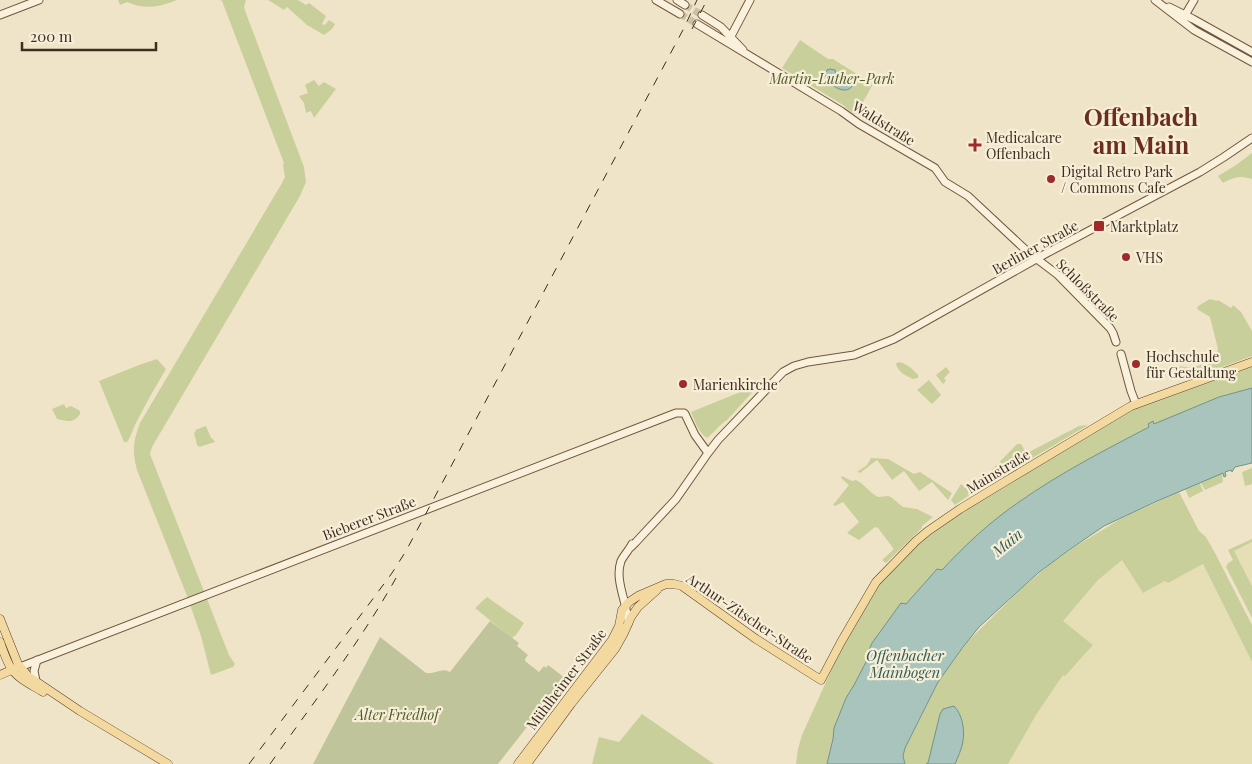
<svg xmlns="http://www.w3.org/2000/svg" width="1252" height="764" viewBox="0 0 1252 764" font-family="'Playfair Display',serif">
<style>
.farmland{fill:#e6deb5}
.green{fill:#c9cf9b}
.cemetery{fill:#bfc49a}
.water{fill:#a9c4bc;stroke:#6f938a}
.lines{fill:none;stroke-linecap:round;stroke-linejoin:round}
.secondary-tunnel{stroke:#ccc0a6;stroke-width:7;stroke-dasharray:7 3.5;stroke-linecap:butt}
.secondary-casing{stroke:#6f573f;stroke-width:9}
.primary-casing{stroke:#5b4430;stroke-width:9}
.secondary{stroke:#faf1dc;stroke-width:7}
.primary{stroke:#f3d9a0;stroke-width:8}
.rail{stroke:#3d2e20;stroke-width:1;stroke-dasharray:9 9;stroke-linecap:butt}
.poi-dot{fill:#9e2a2b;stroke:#f7eed8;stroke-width:2}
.labels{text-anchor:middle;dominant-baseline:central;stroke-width:4.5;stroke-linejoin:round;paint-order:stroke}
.park-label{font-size:14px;font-style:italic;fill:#4d5a26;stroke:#f7eed8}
.street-label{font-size:14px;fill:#3d2e20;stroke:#f7eed8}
.poi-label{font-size:14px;fill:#3d2e20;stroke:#f7eed8;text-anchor:start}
.water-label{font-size:15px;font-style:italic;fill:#2f5d5a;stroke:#f7eed8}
.town-label{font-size:24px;font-weight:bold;fill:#6b2e1e;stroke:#f7eed8}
</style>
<rect width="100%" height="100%" fill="#f0e4c8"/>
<!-- farmland -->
<path class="farmland" d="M1252,542V586L1234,551Z
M1122,559L1144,593L1165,581L1168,583L1203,564L1252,662V764H1008L1036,715L1063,675L1093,645L1062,621L1098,580Z"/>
<!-- green -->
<path class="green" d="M118,0H177C159,7 146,10 127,2L120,5Z
M220,0H246L244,7L247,16L304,167L306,182L300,196L152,447L150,454L229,655L235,664L233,667L211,675L201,636L187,596L137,470C132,451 133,442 140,423L282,183L285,177L283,165L284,163L222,1Z
M268,0H298L306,5L309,3L326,16L322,24L325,25L329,20L335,24L332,29L324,35L307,25L287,7L284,10Z
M800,40L828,59H833L873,84L857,113L853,114L843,105L782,68Z
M314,80L319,86L324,82L336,89L314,118L311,111L306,113L304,103L299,96L308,93L305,85Z
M1252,153V179C1240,176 1234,177 1223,183L1218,176L1236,165Z
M1123,163L1132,170L1127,177L1118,172Z
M1210,299L1217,301L1218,300L1231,308L1233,305L1241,312L1252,331V356L1187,380L1184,379L1177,366L1192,368L1214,360L1218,349L1210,317L1197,309L1198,306Z
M157,359L166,369C156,386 146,403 137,421C133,427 132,436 127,442H124L99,381L139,365Z
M898,362C906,363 912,368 918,375V378L913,379C906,376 898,372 896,364Z
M1252,365V388L1219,397L1154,425L1148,424L1149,427C1107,449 1062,472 1023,499C994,520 966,544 942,570L937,569L906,604H901L872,643L868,652L866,662L854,685L846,698L834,728L833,739L827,764H796L798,749L802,735L835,662L847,639L875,590L884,578L919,543L967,509L1132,410Z
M946,367L950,372L944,378L946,381L943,384L936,375Z
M929,380L941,395L932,404L917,390Z
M760,384L727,420C719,425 714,433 707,438C698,432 695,421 691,412Z
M64,404L66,408L71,406L80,411V414C74,424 66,421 57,419L52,409Z
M1088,425L1031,459L1029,452L1079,426Z
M206,426L211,438L213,439L215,442L199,447L197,445L194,433L196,431L195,430Z
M1017,444H1021L1030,460L989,484L986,476Z
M871,458L888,459L914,474L920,472L952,493L948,500L932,482L919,491L904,471L892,480L877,460L860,473L857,472L867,465Z
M1252,468V484L1245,486L1242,472Z
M1222,473L1223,482L1205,490L1201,483L1208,478Z
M842,476L852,481L856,480L861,483L872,493L878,497L888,496L891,497L903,507L917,509L933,517L922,526V528L886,563L882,560L893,550V548L878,528L875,527L859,540L847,533L859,522L843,502L835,506L833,505L849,485L841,478Z
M1200,483L1203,491L1189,498L1185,489Z
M961,484L972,491L971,494L955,505L951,500Z
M1179,492L1199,531L1206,537L1215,553L1252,625V662L1203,564L1168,583L1165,581L1143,593L1122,560L1098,580L1063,621L1093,645L1065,676L1063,675L1036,715L1008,764H955L964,739L940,714L928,763L926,764H905L903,756L905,748L919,721L938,682L968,641L1021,589L1049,565L1076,546L1122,518Z
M1252,539V542L1234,551L1252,586V618L1226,567L1228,563L1233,560L1228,550Z
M487,597L524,623L516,635L512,638L475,608Z
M642,714L714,764H592L599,737L619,742Z"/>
<!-- cemetery -->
<path class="cemetery" d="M490,621L519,643L517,646L528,655L525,659V661L539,672L544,666L546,668L548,665L565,678L498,764H313L380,637L426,673C435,675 441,667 450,672Z"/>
<!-- water -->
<path class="water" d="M830,69L835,70L837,79L839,81L849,78L853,79L854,83C848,98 829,86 825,75L827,70Z
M1252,388V463L1235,467L1232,472L1231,470L1225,472L1226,476L1224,477L1223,473L1155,502L1104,526L1069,550L1038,573L979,627L963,647L938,682L905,748L903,756L905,764H827L833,739L834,728L846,698L854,685L866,662L868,652L872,643L901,603L906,604L937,569L942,570C965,545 991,521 1019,502C1060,473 1105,450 1149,427L1148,424L1153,421L1154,424L1219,397Z
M954,706C962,714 965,729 963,741C962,748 958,757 955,764H926L928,763L940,714L943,709Z"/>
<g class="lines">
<!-- secondary-tunnel -->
<path class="secondary-tunnel" d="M685,5L702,15
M680,14L697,24"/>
<!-- secondary casing -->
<g class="secondary-casing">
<path id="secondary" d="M656,0L680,14
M677,0L685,5
M1155,0L1194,30L1252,62
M1169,7L1193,19L1252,52
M0,15L39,0
M702,15L721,27L743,50
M1184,17L1194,0
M697,24L841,111L859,124L935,168L945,182L968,196L1029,253L1058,275L1110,328L1113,333L1116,342
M729,40L750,0
M1121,354L1131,391L1136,404
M631,547L636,542L676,499L708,453L718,440L783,372L794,366L808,362L854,355L894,339L1047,253L1200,172L1224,157L1252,138
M628,624C628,603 614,581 621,561C624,555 629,550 632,544
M20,667L676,413H684L685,414L695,435L708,453
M36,681L34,671L37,660"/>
</g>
<!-- primary casing -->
<g class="primary-casing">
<path id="primary" d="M0,619L18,664L28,676L80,711L168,764
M0,642C3,650 6,660 11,668C18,679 32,685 43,692
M0,675L16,668
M518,764L612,640L619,626L622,610L629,602L638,596L666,584H674L682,586L756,639L821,680L841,642L876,582L916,541L928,531L960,509L1001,484L1131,406L1252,362
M527,764L571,704L615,649L624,633L631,617L638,607L657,590"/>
</g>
<!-- secondary -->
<use href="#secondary" class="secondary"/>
<!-- primary -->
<use href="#primary" class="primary"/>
<!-- rail -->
<path class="rail" d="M692,29L707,0
M249,764L372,600L392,573L406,551L684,28L697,0
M270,764C313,703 359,644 396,578"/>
</g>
<!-- markers -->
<g class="poi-dot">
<path d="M972.5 137.5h5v5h5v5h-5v5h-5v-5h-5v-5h5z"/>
<circle cx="1051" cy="179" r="5"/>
<rect x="1093" y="220" width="12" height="12" rx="2.5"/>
<circle cx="1126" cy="257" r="5"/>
<circle cx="1136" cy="364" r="5"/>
<circle cx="683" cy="384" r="5"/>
</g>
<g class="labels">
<!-- park labels -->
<g class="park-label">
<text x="832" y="78">Martin-Luther-Park</text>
<text x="397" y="714">Alter Friedhof</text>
</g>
<!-- street labels -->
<g class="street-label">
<text transform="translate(884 123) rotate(32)">Waldstraße</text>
<text transform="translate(1035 247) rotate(-29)">Berliner Straße</text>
<text transform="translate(1088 290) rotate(45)">Schloßstraße</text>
<text transform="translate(998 471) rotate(-31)">Mainstraße</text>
<text transform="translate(369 518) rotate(-21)">Bieberer Straße</text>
<text transform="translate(750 618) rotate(34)">Arthur-Zitscher-Straße</text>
<text transform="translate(566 679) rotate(-53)">Mühlheimer Straße</text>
</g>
<!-- poi labels -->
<g class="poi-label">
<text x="986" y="137">Medicalcare<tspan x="986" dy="16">Offenbach</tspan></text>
<text x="1061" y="171">Digital Retro Park<tspan x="1061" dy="16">/ Commons Cafe</tspan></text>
<text x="1110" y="226">Marktplatz</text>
<text x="1136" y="257">VHS</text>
<text x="1146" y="356">Hochschule<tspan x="1146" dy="16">für Gestaltung</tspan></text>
<text x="693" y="384">Marienkirche</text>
</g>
<!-- water labels -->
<g class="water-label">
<text transform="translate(1007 542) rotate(-39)">Main</text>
<text x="905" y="655">Offenbacher<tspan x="905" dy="17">Mainbogen</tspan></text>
</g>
<!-- town labels -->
<g class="town-label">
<text x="1141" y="116">Offenbach<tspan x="1141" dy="28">am Main</tspan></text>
</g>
</g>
<!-- scale -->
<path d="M22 42v8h134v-8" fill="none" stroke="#3d2e20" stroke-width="2.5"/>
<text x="30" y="42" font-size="15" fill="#3d2e20" stroke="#f7eed8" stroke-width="4" paint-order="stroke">200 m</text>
</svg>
